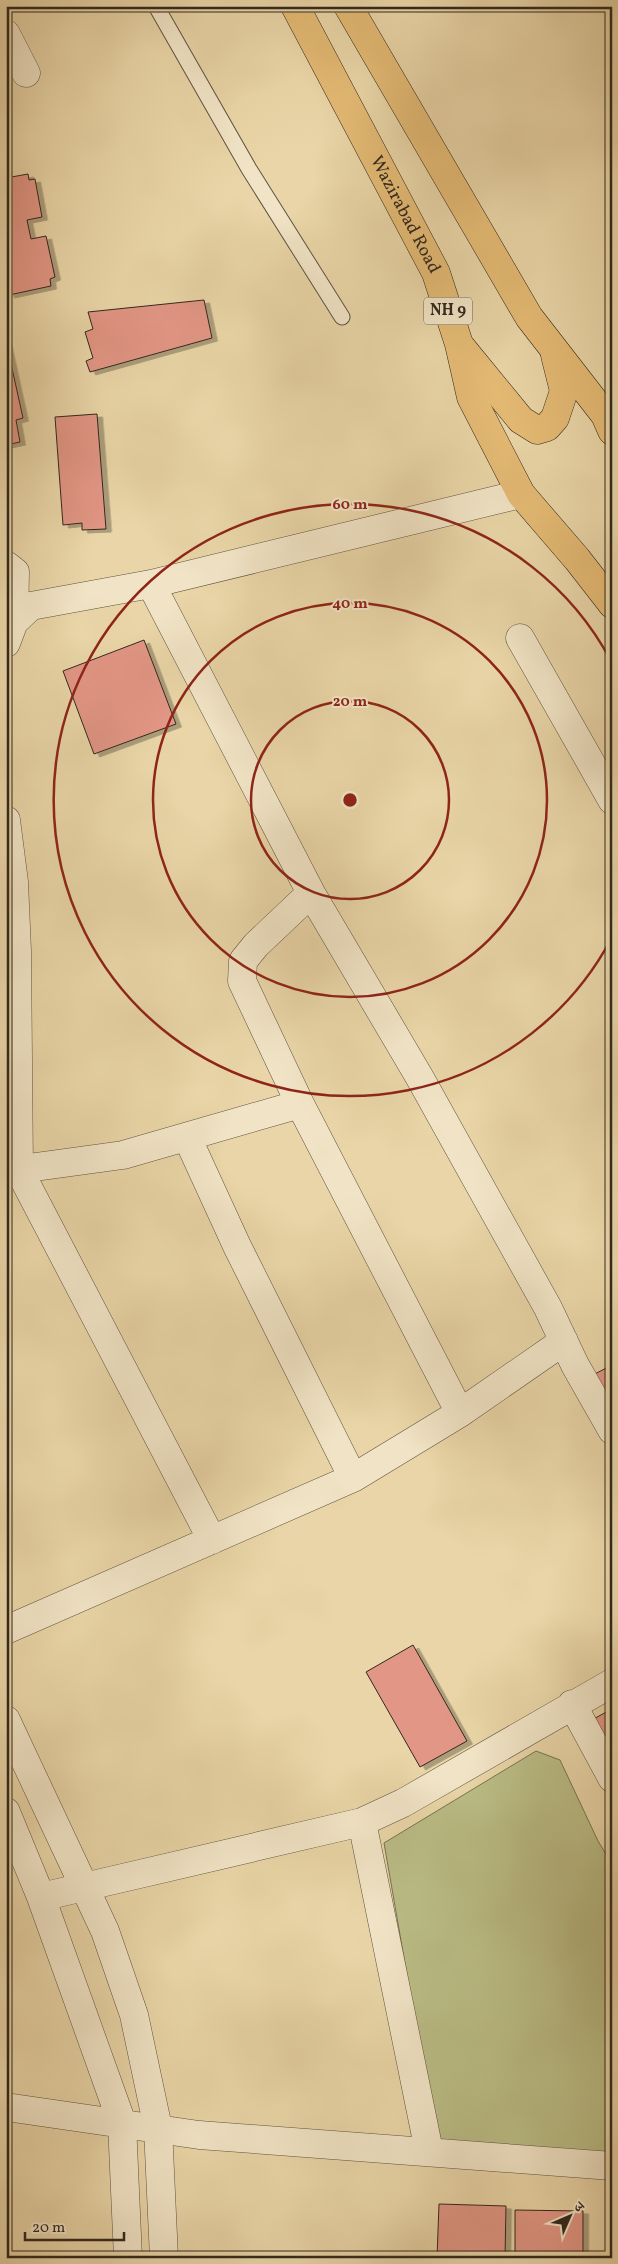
<svg xmlns="http://www.w3.org/2000/svg" width="618" height="2264" viewBox="0 0 618 2264" font-family="Vollkorn,'Noto Serif Devanagari',serif">
<style>
.green{fill:#babc85;stroke:#767252}
.building{fill:#e29685;stroke:#31281e;filter:url(#shadow)}
.lines{fill:none;stroke-linecap:round;stroke-linejoin:round}
.service-casing{stroke:#5f5340;stroke-width:17}
.minor-casing{stroke:#5f5340;stroke-width:29}
.trunk-casing{stroke:#31281e;stroke-width:29}
.service{stroke:#f1e4c6;stroke-width:15}
.minor{stroke:#f1e4c6;stroke-width:28}
.trunk{stroke:#e4ba74;stroke-width:28}
.ring{fill:none;stroke:#8f2418;stroke-width:2.5}
.labels{text-anchor:middle;dominant-baseline:central;stroke-width:4;stroke-linejoin:round;paint-order:stroke}
.shield{fill:#f1e4c6;stroke:#6b6050;stroke-width:1}
.shield-label{font-size:16px;font-weight:bold;fill:#31281e}
.street-label{font-size:18px;fill:#31281e;stroke:#f1e4c6}
.centre{fill:#8f2418;stroke:#f1e4c6;stroke-width:2.5}
.ring-label{font-size:15px;text-anchor:middle;font-weight:bold;fill:#8f2418;stroke:#f1e4c6;stroke-width:4;stroke-linejoin:round;paint-order:stroke}
</style>
<defs>
<filter id="shadow"><feDropShadow dx="5.5" dy="3" stdDeviation="0" flood-color="#0004"/></filter>
</defs>
<rect width="100%" height="100%" fill="#e9d5a7"/>
<filter id="stains"><feTurbulence type="fractalNoise" baseFrequency=".004" numOctaves="4"/><feColorMatrix values="0 0 0 0 .2 0 0 0 0 .09 0 0 0 0 .02 0 0 0 .5 -.17"/></filter>
<radialGradient id="worn" r=".72"><stop offset=".6" stop-color="#630" stop-opacity="0"/><stop offset="1" stop-color="#630" stop-opacity=".3"/></radialGradient>
<!-- green -->
<path class="green" d="M536,1751L560,1760L598,1841L612,1864V2174L440,2164L384,1843Z"/>
<!-- building -->
<path class="building" d="M28,174L29,180L35,179L42,217L27,220L31,239L46,236L55,277L50,279L51,286L9,295L6,282V178Z
M204,300L212,338L90,372L86,361L93,358L85,332L93,329L88,312Z
M6,341L23,418L16,420L20,442L6,445Z
M97,414L106,529L82,530V523L63,525L55,417Z
M144,640L176,724L94,754L63,671Z
M612,1365V1413L591,1376Z
M413,1645L467,1741L420,1767L366,1672Z
M612,1709V1770L586,1723Z
M439,2204L506,2206L505,2258H437Z
M515,2210L583,2211V2258H515Z"/>
<g class="lines">
<!-- service casing -->
<g class="service-casing">
<path id="service" d="M156,6L249,169L342,317"/>
</g>
<!-- minor casing -->
<g class="minor-casing">
<path id="minor" d="M6,34L26,73
M6,565L15,572L14,622
M151,584L311,893L420,1078L548,1308L575,1365L612,1430
M520,638L612,800
M6,643L14,622L31,606L151,584L521,494
M6,820L14,882L17,951L19,1170L212,1540
M311,893L256,945L243,961L242,981L300,1104L460,1413
M187,1137L237,1246L353,1478
M6,1171L123,1155L300,1104
M6,1630L353,1478L460,1413L564,1341
M572,1704L612,1778
M6,1720L105,1931L134,2015L158,2128L164,2258
M6,1812L41,1897L122,2123L128,2258
M362,1822L429,2151
M41,1897L362,1822L403,1803L612,1683
M6,2107L199,2135L612,2166"/>
</g>
<!-- trunk casing -->
<g class="trunk-casing">
<g id="trunk">
<path id="s1" d="M295,6L436,273L459,344L471,397L521,494L577,559L612,604"/>
<path d="M348,6L529,317L605,415L612,431"/>
<path d="M462,348L521,420L537,430L547,427L555,418L564,391L555,355"/>
</g>
</g>
<!-- service -->
<use href="#service" class="service"/>
<!-- minor -->
<use href="#minor" class="minor"/>
<!-- trunk -->
<use href="#trunk" class="trunk"/>
</g>
<!-- distance rings -->
<g class="ring">
<circle cx="350" cy="800" r="99"/>
<circle cx="350" cy="800" r="197"/>
<path d="M611 939A296 296 0 1 1 611 661"/>
</g>
<g class="labels">
<!-- shield labels -->
<rect class="shield" x="424" y="297.5" width="48" height="27" rx="4"/>
<g class="shield-label">
<text x="448" y="311">NH 9</text>
</g>
<!-- street labels -->
<g class="street-label">
<text stroke="none"><textPath href="#s1" startOffset="236">Wazirabad Road</textPath></text>
</g>
</g>
<circle cx="350" cy="800" r="8" class="centre"/>
<g class="ring-label">
<text x="350" y="509">60 m</text>
<text x="350" y="608">40 m</text>
<text x="350" y="706">20 m</text>
</g>
<!-- margin -->
<rect width="618" height="2264" fill="none" stroke="#e9d5a7" stroke-width="25"/>
<rect x="8" y="8" width="603" height="2249" fill="none" stroke="#31281e" stroke-width="2.5"/>
<rect x="12" y="12" width="593" height="2239" fill="none" stroke="#31281e"/>
<!-- north arrow -->
<g transform="translate(570 2216) rotate(45)" stroke="#f1e4c6" stroke-width="4" paint-order="stroke">
<path d="M0-4L9 19L0 12L-9 19Z" fill="#31281e"/>
<text y="-8" font-size="14" font-weight="bold" text-anchor="middle" fill="#31281e">उ</text>
</g>
<!-- scale -->
<path d="M25 2232v8h99v-8" fill="none" stroke="#31281e" stroke-width="2.5"/>
<text x="32" y="2232" font-size="15" fill="#31281e" stroke="#f1e4c6" stroke-width="4" paint-order="stroke">20 m</text>
<rect width="100%" height="100%" filter="url(#stains)"/>
<rect width="100%" height="100%" fill="url(#worn)"/>
</svg>
